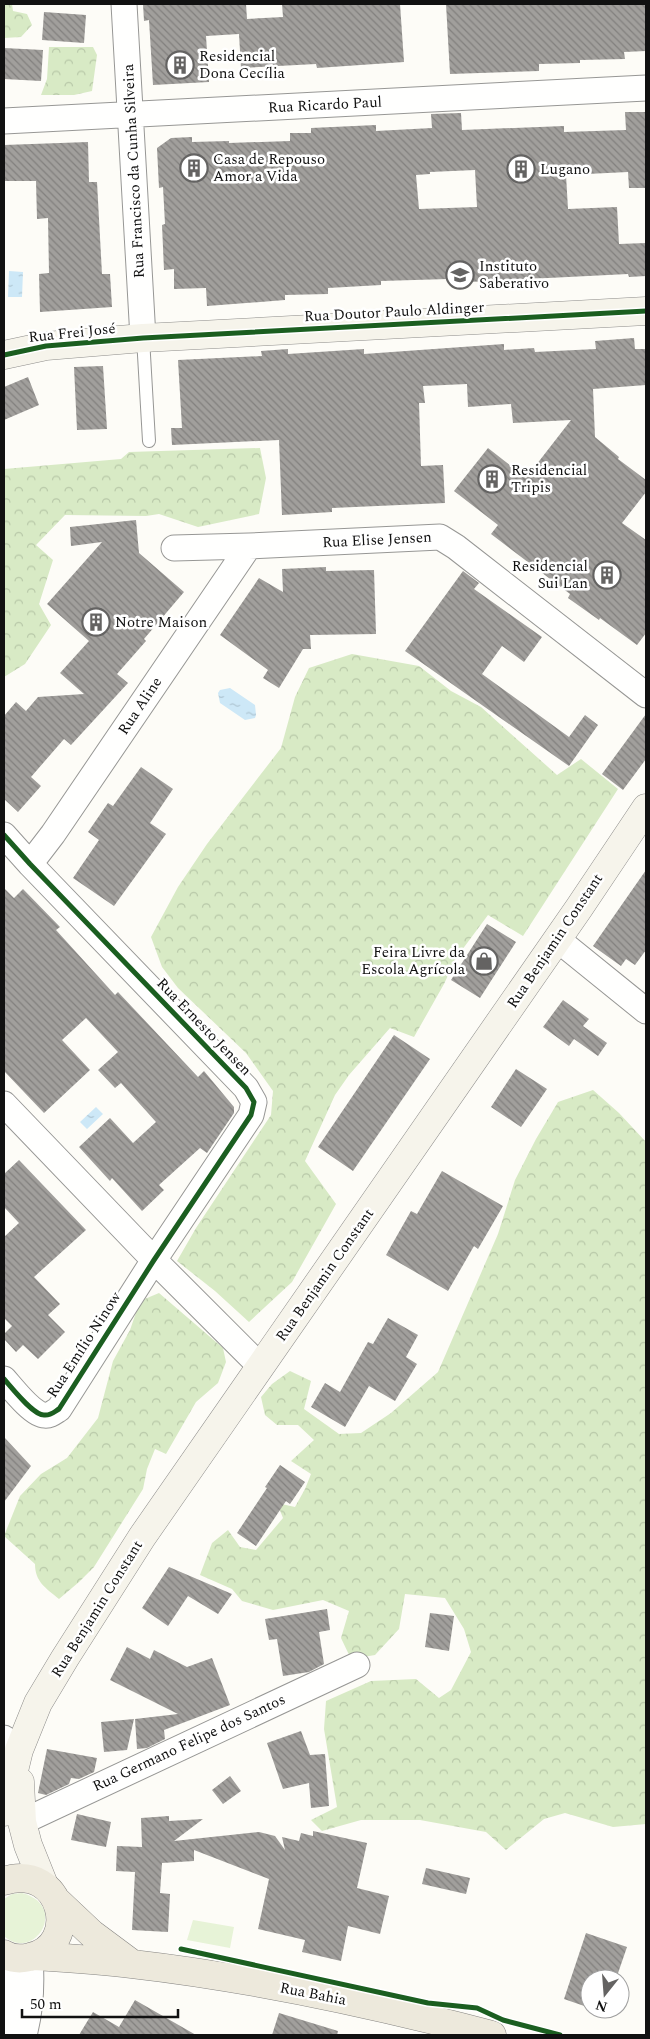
<svg xmlns="http://www.w3.org/2000/svg" width="650" height="2039" viewBox="0 0 650 2039" font-family="Spectral,serif">
<style>
.grass{fill:#e7f3d7}
.forest{fill:url(#forest-crowns)}
.water{fill:url(#water-ripples)}
.building{fill:url(#building-back-hatch);fill-rule:evenodd}
.lines{fill:none;stroke-linecap:round;stroke-linejoin:round}
.lane-casing{stroke:#979795;stroke-width:14}
.street-casing{stroke:#979795;stroke-width:27}
.secondary-casing{stroke:#8e8d8b;stroke-width:29}
.primary-casing{stroke:#858482;stroke-width:29}
.lane{stroke:#fffffe;stroke-width:12}
.street{stroke:#fffffe;stroke-width:25}
.secondary{stroke:#f6f4eb;stroke-width:28}
.primary{stroke:#ede9dc;stroke-width:28}
.cycleway-casing{stroke:#fff;stroke-width:8}
.cycleway{stroke:#1b5e20;stroke-width:5}
.labels{text-anchor:middle;dominant-baseline:central;stroke-width:5;stroke-linejoin:round;paint-order:stroke}
.poi-label{font-size:15px;fill:#111;stroke:#fff;text-anchor:start}
.street-label{font-size:15px;fill:#111;stroke:#fff}
</style>
<defs>
<pattern id="forest-crowns" width="20" height="18" patternUnits="userSpaceOnUse" patternTransform="scale(1.25)"><rect width="20" height="18" fill="#d8eac5"/><path d="M2 6a3 3 0 1 1 6 0M12 15a3 3 0 1 1 6 0" fill="none" stroke="#b8c8a8"/></pattern>
<pattern id="water-ripples" width="26" height="14" patternUnits="userSpaceOnUse" patternTransform="scale(1.25)"><rect width="26" height="14" fill="#cde8f7"/><path d="M2 4q2-2 4 0t4 0M15 11q2-2 4 0t4 0" fill="none" stroke="#afc6d3"/></pattern>
<pattern id="building-back-hatch" width="6" height="6" patternUnits="userSpaceOnUse" patternTransform="scale(1.25)"><rect width="6" height="6" fill="#a19f9c"/><path d="M-1 5l2 2M0 0l6 6M5-1l2 2" fill="none" stroke="#82807e"/></pattern>
</defs>
<rect width="100%" height="100%" fill="#fdfcf7"/>
<!-- grass -->
<path class="grass" d="M22,1893C70,1906 34,1963 4,1936V1899L12,1894Z
M193,1920L234,1927L230,1948L187,1940Z"/>
<!-- forest -->
<path class="forest" d="M4,4H12L13,11L27,14L32,25L21,37L4,38Z
M49,47H93L97,55L92,91L74,95H41L47,79Z
M260,448L266,478L259,514L198,527L159,514L146,516L65,515L36,545L53,560L39,604L51,625L25,664L4,677V469L121,459L129,452Z
M352,654L419,666L451,691L481,707L557,775L581,759L618,789L523,936L488,915L456,958L444,984L414,1037L390,1028L349,1075L335,1095L305,1161L336,1204L292,1282L249,1322L215,1291L177,1261L196,1228L271,1115L273,1091L246,1053L178,988L162,967L151,937L178,887L207,844L281,748L295,697L309,668Z
M593,1090L619,1113L646,1142V1824L613,1827L565,1813L544,1819L506,1850L486,1832L420,1820H361L322,1831L311,1820L337,1807L324,1729L326,1701L371,1681L416,1679L439,1698L451,1690L471,1652L464,1629L445,1598L405,1594L399,1629L375,1655L351,1659L341,1638L349,1611L323,1600L273,1610L242,1601L232,1589L200,1575L212,1543L228,1530L240,1547L256,1550L283,1518L277,1503L295,1507L305,1489L311,1474L291,1461L314,1440L298,1425H277L265,1415L261,1397L272,1384L290,1371L311,1381L304,1409L339,1434L361,1433L391,1413L438,1372L498,1234L515,1180L536,1139L558,1102Z
M159,1293L223,1348L226,1362L218,1383L196,1402L166,1454L155,1449L147,1469L143,1489L94,1567L79,1582L59,1599C46,1588 35,1582 35,1564L4,1536L20,1496L41,1474L67,1458L98,1418L113,1361L130,1330L140,1301Z"/>
<!-- water -->
<path class="water" d="M9,271L23,272L22,297H8Z
M230,688L255,705L256,715L255,718L245,720L220,703L218,693L220,690Z
M96,1107L103,1114L87,1129L80,1122Z"/>
<!-- building -->
<path class="building" d="M143,4H246L247,19L283,17L282,4H400L404,62L317,68L316,64L241,68L239,34L206,36L209,82L153,85L149,20L144,21Z
M446,4H646V51L624,52L625,59L580,60V63L539,64V71L450,74Z
M44,12L86,15L84,43L42,40Z
M4,48L43,50L41,81L4,79Z
M625,112H646V188H629L628,172L566,175L568,209L617,207L619,244L646,243V276L629,277L628,274L448,283V279L381,281V285L328,288V294L285,295V300L207,306L206,288L174,289V269L164,270L162,225L165,224L163,187L159,188L157,148L171,138L192,137V142L229,141V143L290,141V133H311V128L376,125V131L432,128L431,114L461,113L462,130L564,126V132L626,130ZM475,170L477,207L419,209L416,175L430,174V172Z
M88,142L89,182H97L102,274H110L112,307L40,312L39,274L49,273L48,218L37,219L36,181H4V145Z
M634,338L635,349H646V385L593,389L595,437L619,457L618,459L646,480V492L622,523L646,540V633L637,645L600,618L599,620L568,598L570,594L491,534L498,525L454,491L488,448L526,478L571,420L513,423L511,404L468,407L467,384L423,386L425,403H419L421,466L443,465L445,503L332,508V512L282,515L279,440L172,445L171,428H182L178,360L262,356L261,351L288,349V354L364,349V354L504,344V350L534,348L535,352L596,349L595,341Z
M103,366L107,429L77,430L74,367Z
M28,377L39,405L4,420V387Z
M136,520L139,553L184,592L144,639L146,641L117,674L128,683L71,745L64,739L31,777L41,786L18,812L4,799V716L16,702L26,711L38,697L84,694L60,673L89,641L47,604L102,542L71,546L70,527Z
M326,567V571L374,570L376,634L310,635L311,649H303L279,688L263,678L268,670L220,635L259,578L283,592L282,569Z
M463,571L479,583L474,589L542,637L524,662L502,646L482,674L569,737L585,715L598,725L569,766L405,651Z
M646,714V759L623,790L602,774Z
M141,767L173,789L150,823L166,834L114,906L73,878L99,840L88,832L108,803L113,806Z
M646,870V950L635,965L626,959L621,966L593,946Z
M4,888L14,898L23,889L60,927L56,930L115,995L118,992L198,1077L204,1071L234,1107V1113L207,1153L200,1148L159,1185L164,1190L142,1211L112,1178L110,1181L79,1147L110,1118L133,1143L156,1122L121,1083L115,1088L98,1070L118,1052L86,1018L62,1040L90,1070L44,1113L4,1071Z
M487,924L516,942L480,998L451,980Z
M563,1000L589,1019L583,1026L607,1043L598,1056L574,1039L569,1046L543,1027Z
M394,1035L430,1059L353,1171L318,1147Z
M516,1069L547,1089L521,1127L491,1107Z
M19,1160L86,1230L34,1277L60,1304L48,1315L65,1332L38,1359L23,1345L16,1352L4,1339V1334L12,1326L4,1318V1237L19,1223L4,1207V1174Z
M442,1171L503,1206L478,1249L474,1246L448,1291L386,1255L411,1211L417,1214Z
M388,1318L418,1335L406,1357L417,1364L395,1401L369,1386L345,1427L311,1407L325,1383L340,1392L368,1342L373,1344Z
M4,1437L31,1466L4,1502Z
M280,1465L305,1482L290,1504L286,1501L256,1546L237,1533L267,1488L265,1487Z
M169,1567L232,1594L218,1614L188,1596L168,1626L142,1608Z
M327,1609L330,1630L319,1632L324,1664L309,1672L283,1676L277,1639L269,1640L265,1619Z
M430,1613L454,1616L449,1651L425,1647Z
M127,1647L150,1659L154,1650L187,1667L212,1658L230,1705L164,1730L165,1739L147,1748L137,1749L135,1719L178,1714L110,1680Z
M134,1719L127,1750L104,1752L101,1722Z
M301,1731L310,1755L325,1754L329,1806L311,1808L309,1783L283,1789L267,1743Z
M47,1749L97,1758L94,1772L79,1779L71,1778L69,1784L46,1795L38,1793Z
M230,1776L241,1791L223,1804L212,1790Z
M77,1814L111,1822L106,1847L71,1840Z
M169,1816V1821L203,1819L174,1841L259,1832L275,1836L285,1850L282,1837L299,1841L301,1833L313,1836V1831L367,1843L357,1888L389,1896L380,1934L348,1926L341,1961L302,1952L305,1940L258,1929L269,1879L194,1850V1861L162,1863L160,1893L170,1894L168,1932L132,1930L135,1872L116,1871L117,1846L142,1847L141,1818Z
M426,1868L470,1878L466,1894L422,1884Z
M586,1933L627,1947L616,1979H590V2008L564,1999Z
M135,2000L196,2035H79L93,2012L119,2027Z
M279,2013L338,2031L337,2035H272Z"/>
<g class="lines">
<!-- lane casing -->
<g class="lane-casing">
<path id="lane" d="M143,338L149,441"/>
</g>
<!-- street casing -->
<g class="street-casing">
<path id="street" d="M124,4L143,338
M4,121L646,88
M174,548L249,546L440,537L456,547L646,695
M4,835L30,864L246,1088L254,1102L251,1115L154,1260L59,1409C54,1412 50,1416 44,1415C33,1415 12,1388 4,1379
M30,864L53,834L249,546
M557,939L646,1011
M4,1104L154,1260L260,1366
M4,1738L19,1750
M22,1822L357,1665
M4,2033L12,1997L14,1958
M24,2035C31,2009 32,1984 30,1957"/>
</g>
<!-- secondary casing -->
<g class="secondary-casing">
<path id="secondary" d="M4,355L46,346L143,338L646,311
M20,1782L22,1822L28,1845L44,1885
M4,1812L19,1750L38,1703L65,1658L142,1537L579,908L646,808"/>
</g>
<!-- primary casing -->
<g class="primary-casing">
<path id="primary" d="M4,1881C63,1862 82,1946 30,1957C22,1959 12,1959 4,1954
M57,1901L92,1934L131,1963
M34,1956C67,1958 100,1960 132,1964C254,1978 374,2004 492,2035"/>
</g>
<!-- lane -->
<use href="#lane" class="lane"/>
<!-- street -->
<use href="#street" class="street"/>
<!-- secondary -->
<use href="#secondary" class="secondary"/>
<!-- primary -->
<use href="#primary" class="primary"/>
<!-- cycleway casing -->
<g class="cycleway-casing">
<path id="cycleway" d="M4,355L46,346L143,338L646,311
M4,835L30,864L246,1088L254,1102L251,1115L154,1260L59,1409C54,1412 50,1416 44,1415C33,1415 12,1388 4,1379
M181,1949L428,2003L477,2008L503,2020L560,2035"/>
</g>
<!-- cycleway -->
<use href="#cycleway" class="cycleway"/>
</g>
<!-- icons -->
<defs>
<g id="building-ring" transform="scale(1.4375)"><circle r="9.5" fill="#fff" stroke="#646362" stroke-width="1.5"/><path d="M-4-6H4V6H1V3H-1V6H-4ZM-2.5-4.3h1.7v1.8h-1.7ZM.8-4.3h1.7v1.8H.8ZM-2.5-1h1.7V.8h-1.7ZM.8-1h1.7V.8H.8Z" fill="#646362"/></g>
<g id="school-ring" transform="scale(1.4375)"><circle r="9.5" fill="#fff" stroke="#646362" stroke-width="1.5"/><path d="M0-5L7-2L0 1L-7-2ZM-4 1L0 2.5L4 1V4Q0 6-4 4Z" fill="#646362"/></g>
<g id="shop-ring" transform="scale(1.4375)"><circle r="9.5" fill="#fff" stroke="#646362" stroke-width="1.5"/><path d="M-5-2.5h2.3a2.7 3.5 0 0 1 5.4 0H5L5.5 6h-11ZM-1.5-2.5h3a1.5 2.3 0 0 0-3 0Z" fill="#646362"/></g>
</defs>
<g fill-rule="evenodd">
<use href="#building-ring" x="180" y="65"/>
<use href="#building-ring" x="194" y="168"/>
<use href="#building-ring" x="521" y="169"/>
<use href="#school-ring" x="460" y="275"/>
<use href="#building-ring" x="492" y="479"/>
<use href="#building-ring" x="607" y="575"/>
<use href="#building-ring" x="96" y="622"/>
<use href="#shop-ring" x="484" y="961"/>
</g>
<g class="labels">
<!-- poi labels -->
<g class="poi-label">
<text x="199" y="56">Residencial<tspan x="199" dy="17">Dona Cecília</tspan></text>
<text x="213" y="159">Casa de Repouso<tspan x="213" dy="17">Amor a Vida</tspan></text>
<text x="540" y="169">Lugano</text>
<text x="479" y="266">Instituto<tspan x="479" dy="17">Saberativo</tspan></text>
<text x="511" y="470">Residencial<tspan x="511" dy="17">Tripis</tspan></text>
<text x="588" y="566" text-anchor="end">Residencial<tspan x="588" dy="17">Sui Lan</tspan></text>
<text x="115" y="622">Notre Maison</text>
<text x="465" y="952" text-anchor="end">Feira Livre da<tspan x="465" dy="17">Escola Agrícola</tspan></text>
</g>
<!-- street labels -->
<g class="street-label">
<text transform="translate(325 105) rotate(-3)">Rua Ricardo Paul</text>
<text transform="translate(134 171) rotate(-93)">Rua Francisco da Cunha Silveira</text>
<text transform="translate(394 312) rotate(-3)">Rua Doutor Paulo Aldinger</text>
<text transform="translate(72 333) rotate(-6)">Rua Frei José</text>
<text transform="translate(377 540) rotate(-3)">Rua Elise Jensen</text>
<text transform="translate(140 706) rotate(-56)">Rua Aline</text>
<text transform="translate(555 941) rotate(-56)">Rua Benjamin Constant</text>
<text transform="translate(204 1027) rotate(46)">Rua Ernesto Jensen</text>
<text transform="translate(325 1275) rotate(-55)">Rua Benjamin Constant</text>
<text transform="translate(84 1345) rotate(-57)">Rua Emílio Ninow</text>
<text transform="translate(97 1609) rotate(-58)">Rua Benjamin Constant</text>
<text transform="translate(189 1743) rotate(-25)">Rua Germano Felipe dos Santos</text>
<text transform="translate(313 1994) rotate(11)">Rua Bahia</text>
</g>
</g>
<!-- border -->
<rect width="650" height="2039" fill="none" stroke="#111111" stroke-width="10"/>
<!-- north arrow -->
<g transform="translate(605 1994) rotate(197)"><circle r="24" fill="#ffffff" stroke="#a0a0a0"/>
<path d="M0-4L9 19L0 12L-9 19Z" fill="#646362"/>
<text y="-8" font-size="14" font-weight="bold" text-anchor="middle" fill="#111111">N</text>
</g>
<!-- scale -->
<path d="M22 2009v8h156v-8" fill="none" stroke="#111111" stroke-width="2.5"/>
<text x="30" y="2009" font-size="15" fill="#111111" stroke="#ffffff" stroke-width="4" paint-order="stroke">50 m</text>
</svg>
